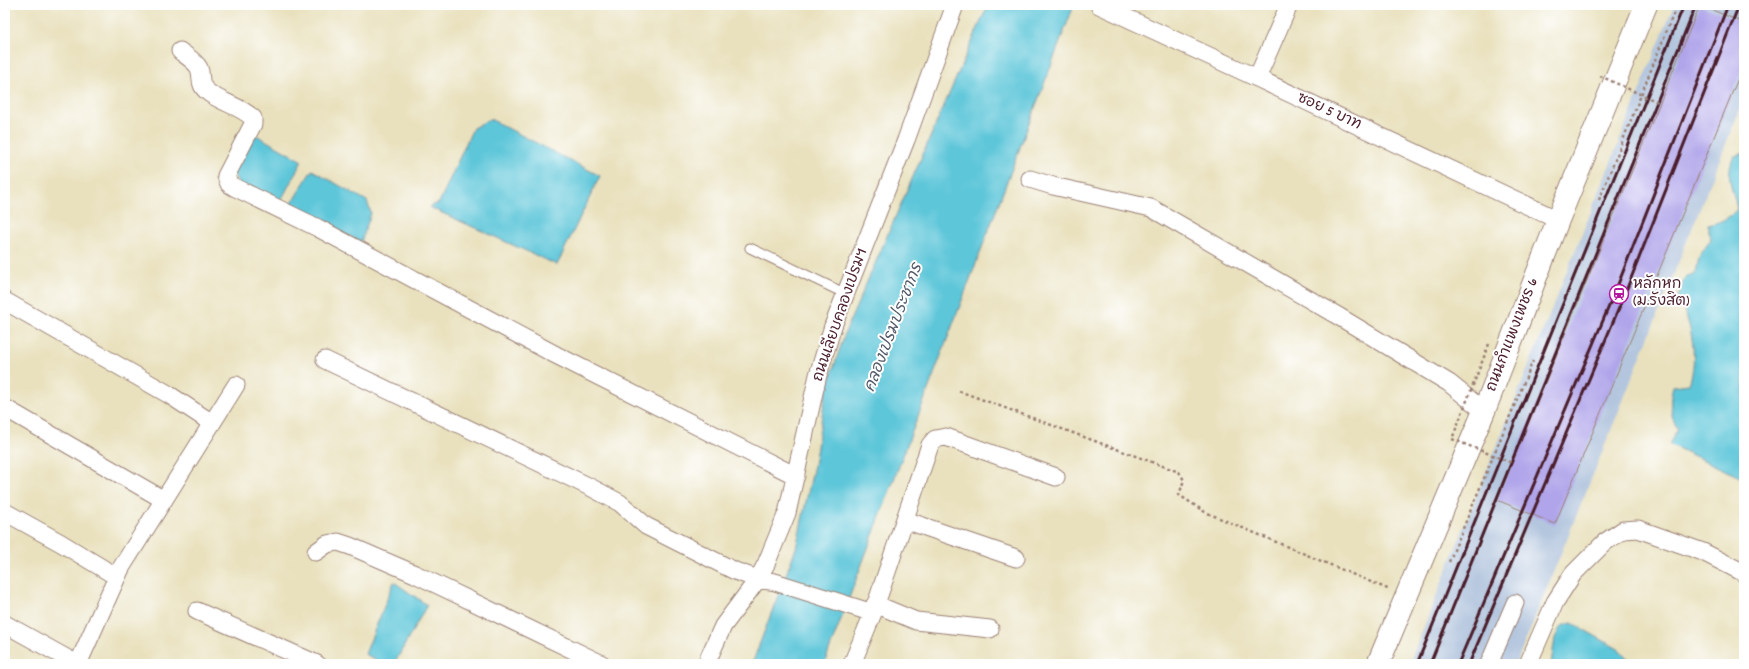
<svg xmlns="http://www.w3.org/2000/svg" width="1749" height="669" viewBox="0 0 1749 669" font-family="Dekko,'Playpen Sans Thai',sans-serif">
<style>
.industrial{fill:#b4c6de}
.water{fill:#5dc6d9;stroke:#547282}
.building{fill:#b0a5ea}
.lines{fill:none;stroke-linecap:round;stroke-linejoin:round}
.service-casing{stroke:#9a8074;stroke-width:11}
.minor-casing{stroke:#9a8074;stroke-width:19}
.secondary-casing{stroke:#9a8074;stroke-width:24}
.path{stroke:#9a8074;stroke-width:2.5;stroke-dasharray:3 3;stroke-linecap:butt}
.service{stroke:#fff;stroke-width:9}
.minor{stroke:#fff;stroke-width:17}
.secondary{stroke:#fff;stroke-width:22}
.rail{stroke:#4a1f2b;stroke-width:3}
.path-bridge{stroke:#9a8074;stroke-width:2.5;stroke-dasharray:3 3;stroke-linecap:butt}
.labels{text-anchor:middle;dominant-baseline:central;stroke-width:4;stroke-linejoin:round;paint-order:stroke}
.street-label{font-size:15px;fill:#4a1f2b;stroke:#fff}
.poi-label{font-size:15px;fill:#4a1f2b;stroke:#fff;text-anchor:start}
.water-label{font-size:16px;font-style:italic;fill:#515968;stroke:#fff}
</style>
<rect width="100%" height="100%" fill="#fff"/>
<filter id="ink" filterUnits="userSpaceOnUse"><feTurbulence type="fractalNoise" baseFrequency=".025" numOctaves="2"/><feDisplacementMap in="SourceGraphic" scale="8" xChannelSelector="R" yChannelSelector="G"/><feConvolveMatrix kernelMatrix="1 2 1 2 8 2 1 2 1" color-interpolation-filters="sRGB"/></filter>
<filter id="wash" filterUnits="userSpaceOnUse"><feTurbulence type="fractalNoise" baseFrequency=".012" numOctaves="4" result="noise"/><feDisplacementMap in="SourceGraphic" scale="16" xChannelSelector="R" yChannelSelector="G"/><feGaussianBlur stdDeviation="0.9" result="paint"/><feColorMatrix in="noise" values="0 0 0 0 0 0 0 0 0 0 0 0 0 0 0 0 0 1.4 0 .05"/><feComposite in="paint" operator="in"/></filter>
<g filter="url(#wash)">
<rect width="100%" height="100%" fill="#e9e1be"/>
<!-- industrial -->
<path class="industrial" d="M1674,5H1744V99L1614,423L1516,664H1409Z"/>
<!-- water -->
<path class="water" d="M988,5H1074L824,664H752L796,548L814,465L826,391L846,330Z
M490,119L600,176L557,265L429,207L439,203L473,128Z
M256,135L302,161L279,204L239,184L233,173Z
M1744,152V479L1669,444L1678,429C1670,418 1669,399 1673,386L1689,384C1699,358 1691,321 1678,297L1685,277L1696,273L1699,257L1711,239L1708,232V225C1720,222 1729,219 1737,209C1733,188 1725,178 1733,157Z
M312,170L367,201L371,213L361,242L289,207Z
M394,582L427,605L394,664H384L365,654Z
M1572,623L1620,650L1626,657L1637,664H1551L1555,638L1561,626Z"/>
<g id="blocks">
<!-- building -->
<path class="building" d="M1700,5L1744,23V64L1555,524L1497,500Z"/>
</g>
</g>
<g filter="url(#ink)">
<use href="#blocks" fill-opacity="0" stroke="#9a8074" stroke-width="1"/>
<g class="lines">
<!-- service casing -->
<g class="service-casing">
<path id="service" d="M750,248L846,294"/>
</g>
<!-- minor casing -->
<g class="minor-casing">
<path id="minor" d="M1099,5L1257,78L1558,220
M180,51C186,56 195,61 199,68C203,78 197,84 209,93C223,103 240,106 253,118V124L226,176L229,184L234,187L318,228L556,355L796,476
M1257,78L1289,5
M1030,179L1053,186L1151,208L1338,316L1449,383L1484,411
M5,301L168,394L212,423
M325,360L592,488L620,503L646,526L735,571L758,579L775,582L873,613L930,445L935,439L946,437L1056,477
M5,408L164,500
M5,512L61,543L117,577
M905,520L1016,558
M316,552L327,544L338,542L350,546L415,574L602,664
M875,604L916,621L990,629
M197,611L317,664
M5,624L77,664
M78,664L121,568L236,385
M706,664L723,626L758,579L766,564L787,513L818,375L833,326L906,140L955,5
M852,664L873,613
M1489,664L1515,603
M1528,664L1555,602L1573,574L1605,542L1623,530L1638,529L1703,552L1744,573"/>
</g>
<!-- secondary casing -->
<g class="secondary-casing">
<path id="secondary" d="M1378,664L1484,411L1558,220L1646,5"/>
</g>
<!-- path -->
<path class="path" d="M1599,200L1677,5
M959,391L1179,472L1184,480L1179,495L1205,512L1390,590
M1449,562L1533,361"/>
<!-- service -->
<use href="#service" class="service"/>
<!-- minor -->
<use href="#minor" class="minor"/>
<!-- secondary -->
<use href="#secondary" class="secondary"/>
<!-- rail -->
<path class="rail" d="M1417,664L1684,5
M1430,664L1696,5
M1458,664L1615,292L1728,5
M1469,664L1624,296L1739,5"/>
<!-- path-bridge -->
<path class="path-bridge" d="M1600,76L1660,103
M1489,344L1452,439L1512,463"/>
</g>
</g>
<!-- icons -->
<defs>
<g id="station-ring" transform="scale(1)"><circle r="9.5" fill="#fff" stroke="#b5179e" stroke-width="1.5"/><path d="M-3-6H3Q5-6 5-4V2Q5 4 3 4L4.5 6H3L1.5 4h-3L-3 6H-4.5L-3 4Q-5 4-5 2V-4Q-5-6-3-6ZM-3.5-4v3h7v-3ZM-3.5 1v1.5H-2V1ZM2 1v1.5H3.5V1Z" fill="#b5179e"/></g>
</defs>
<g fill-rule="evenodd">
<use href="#station-ring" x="1619" y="294"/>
</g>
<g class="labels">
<!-- street labels -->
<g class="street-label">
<text transform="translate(1329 112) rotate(25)">ซอย 5 บาท</text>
<text transform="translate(841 315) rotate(-71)">ถนนเลียบคลองเปรมฯ</text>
<text transform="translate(1513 335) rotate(-69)">ถนนกำแพงเพชร 6</text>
</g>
<!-- poi labels -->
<g class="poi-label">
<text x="1633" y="285">หลักหก<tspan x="1633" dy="17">(ม.รังสิต)</tspan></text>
</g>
<!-- water labels -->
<g class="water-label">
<text transform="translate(894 328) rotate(-69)">คลองเปรมประชากร</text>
</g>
</g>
<!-- margin -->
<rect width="1749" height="669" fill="none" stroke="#fff" stroke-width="20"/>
</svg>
